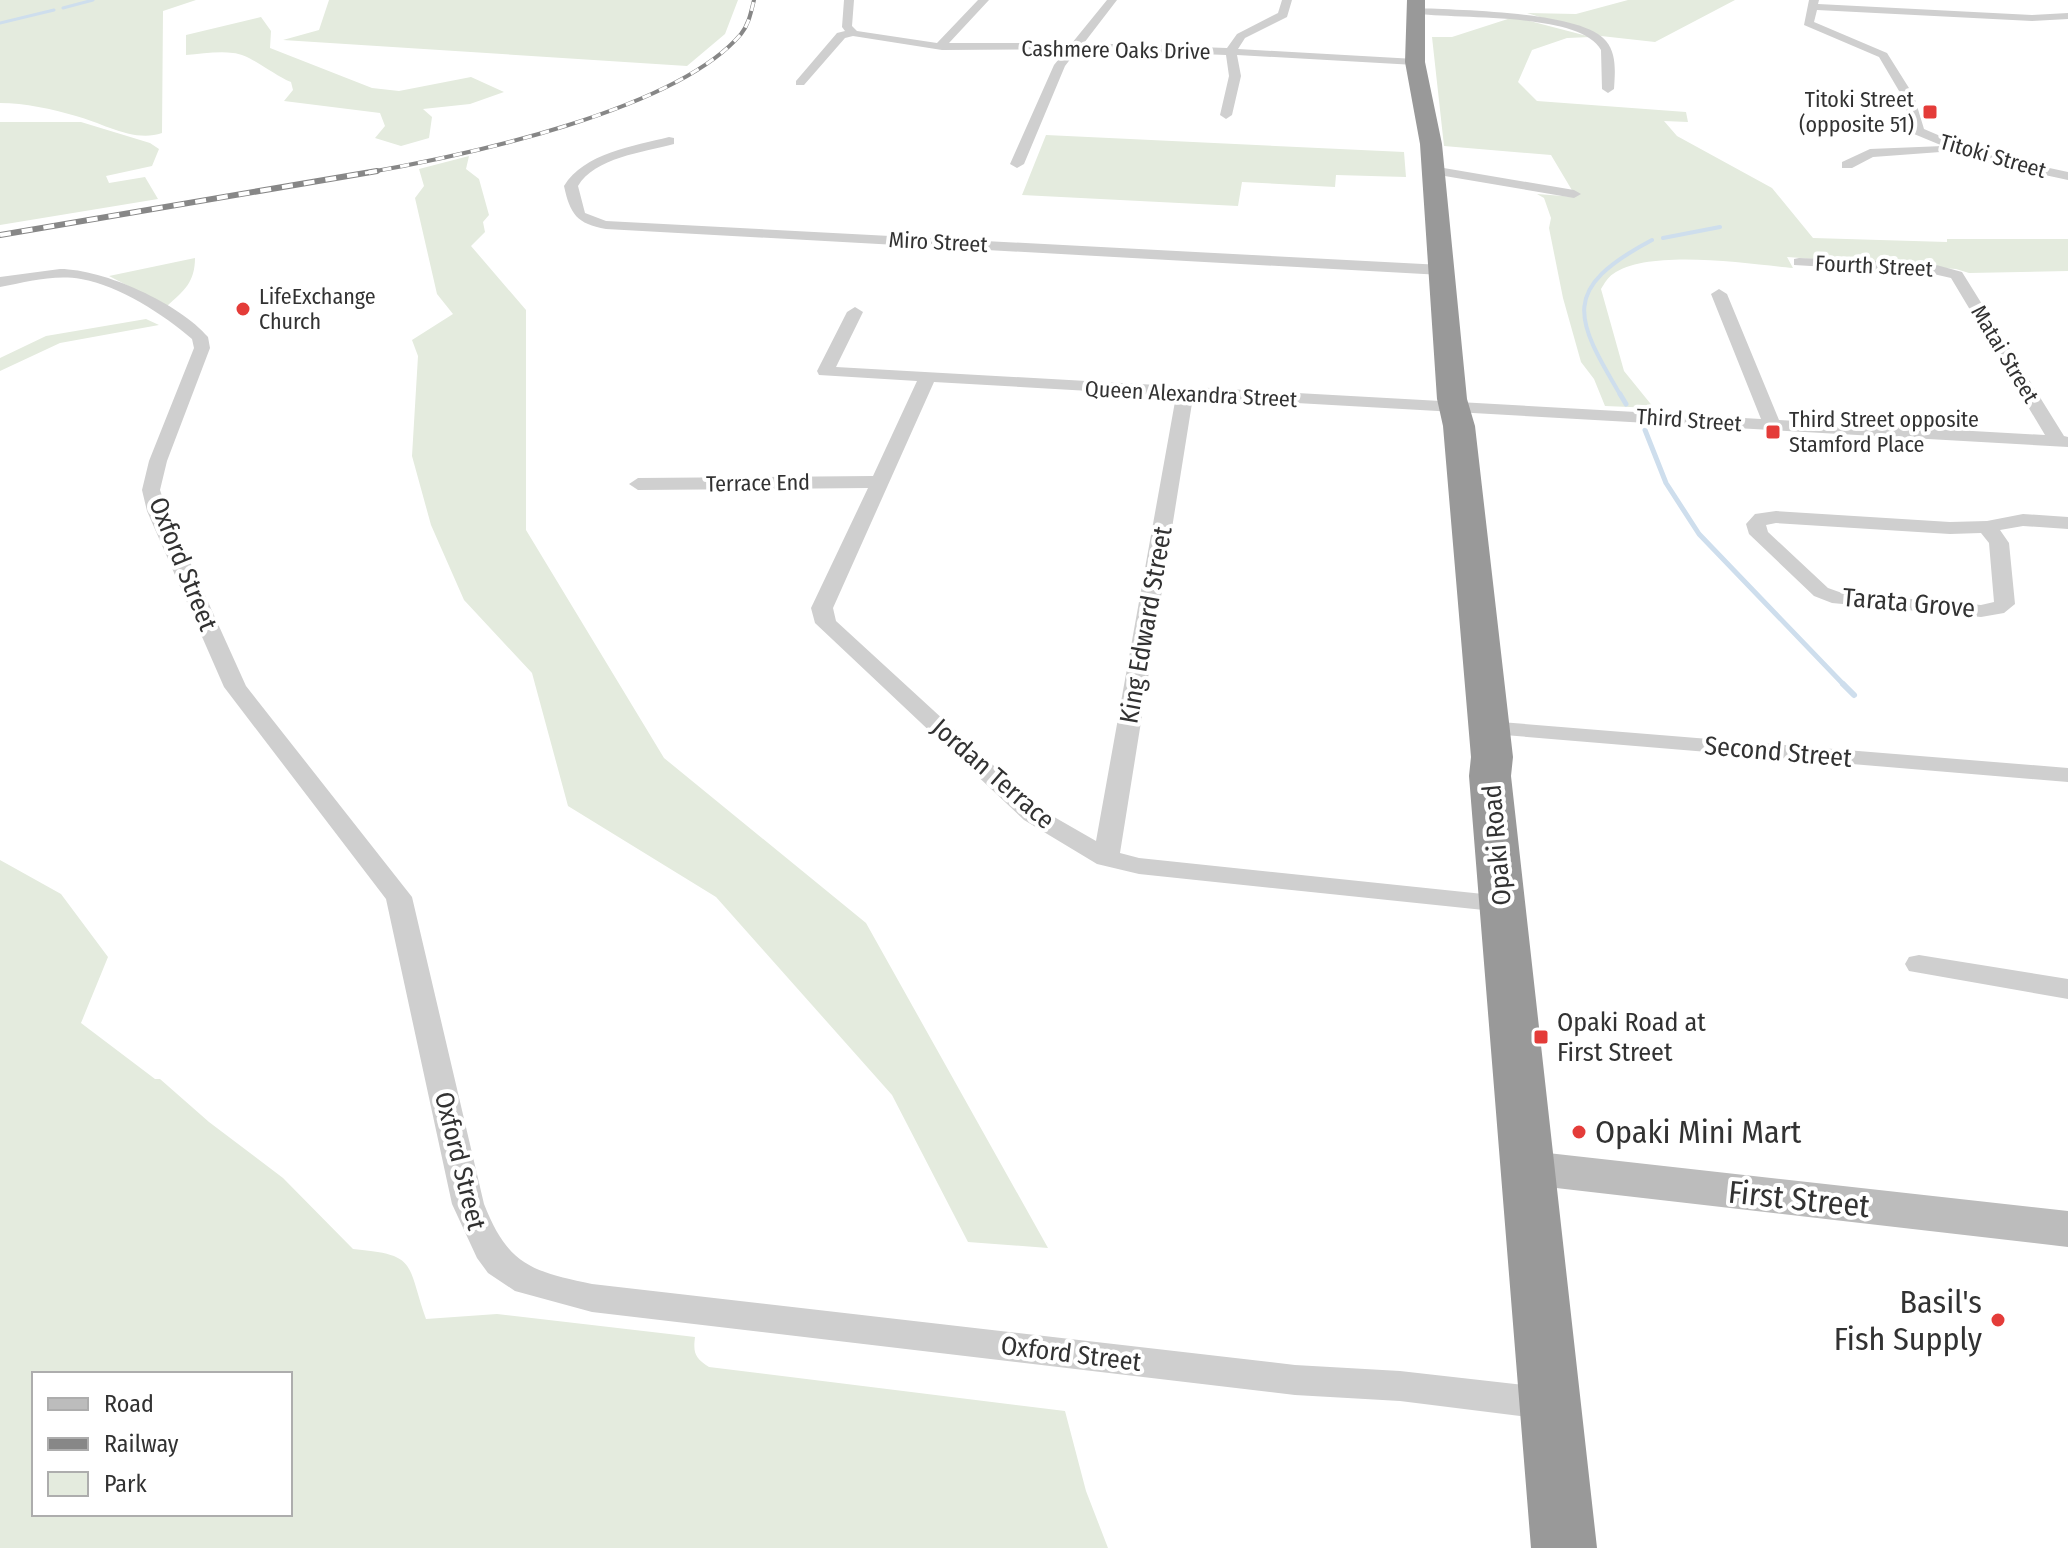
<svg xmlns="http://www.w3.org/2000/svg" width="2068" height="1548" viewBox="0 0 2068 1548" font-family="'Fira Sans Condensed',sans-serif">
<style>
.green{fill:#e4ebde;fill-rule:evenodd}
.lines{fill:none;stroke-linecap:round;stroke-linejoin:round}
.stream-far3{stroke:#cedeed;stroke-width:3}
.stream-far2{stroke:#cedeed;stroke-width:4}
.stream-far1{stroke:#cedeed;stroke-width:5}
.stream{stroke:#cedeed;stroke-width:6}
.street{fill:#cfcfcf;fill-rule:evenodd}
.secondary{fill:#bcbcbc;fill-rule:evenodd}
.highway{fill:#999;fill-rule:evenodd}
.rail-far1-casing{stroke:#878787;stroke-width:4}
.rail-casing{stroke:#878787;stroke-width:6}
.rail-far1{stroke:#fff;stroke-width:3;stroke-dasharray:9;stroke-linecap:butt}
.rail{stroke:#fff;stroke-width:4;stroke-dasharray:11;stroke-linecap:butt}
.poi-dot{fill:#e43c39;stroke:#fff;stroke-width:3}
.labels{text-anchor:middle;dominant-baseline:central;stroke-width:8;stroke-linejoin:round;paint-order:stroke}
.far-street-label{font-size:22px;fill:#323232;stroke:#fff}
.far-poi-label{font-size:22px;fill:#323232;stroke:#fff;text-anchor:start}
.street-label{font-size:26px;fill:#323232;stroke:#fff}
.poi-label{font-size:26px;fill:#323232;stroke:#fff;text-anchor:start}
.near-poi-label{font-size:32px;fill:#323232;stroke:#fff;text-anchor:start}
.near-street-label{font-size:32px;fill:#323232;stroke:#fff}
</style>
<rect width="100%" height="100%" fill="#fff"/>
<!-- green -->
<path class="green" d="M0,0H196L163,11L162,133C134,143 103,123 76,116C52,109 25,103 0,103Z
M329,0H738L725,34L687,66L283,40L319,30Z
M1628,0H1735L1655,42L1601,36L1527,13L1576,14Z
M261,17L271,31L270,48L372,88L399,91L471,77L504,92L470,104L423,109L432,117L429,138L401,146L375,138L385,126L380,113L284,101L293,90L291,82C273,75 250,54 233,53C218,51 201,54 186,55V35Z
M1514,17L1591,37L1567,38L1532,50L1518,82L1537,101L1686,112L1688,122L1664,121L1677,136L1772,188L1813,238L1947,242V239H2068V271L1969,273L1956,269L1787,257L1793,268C1750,264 1649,248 1613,274C1608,277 1604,284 1601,289L1624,371L1654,408L1605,406L1594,379L1581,362L1563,298L1549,228L1551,218L1544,198L1537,194L1576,197L1551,155L1444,146L1432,37H1452Z
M0,122H81L150,143L159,149L152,166L106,176L109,183L145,177L158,199L0,225Z
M1046,135L1404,152L1406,177L1336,175L1335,187L1242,182L1238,206L1022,195Z
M469,156L466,169L479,179L489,215L483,222L485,232L471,246L526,310V530L664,758L866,923L1048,1248L968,1242L892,1095L716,897L568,806L532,673L464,600L431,525L412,456L418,356L412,340L453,314L437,294L415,198L424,186L419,169Z
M195,258C195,282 184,291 167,306L109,276Z
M146,319L159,325L60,343L0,371V358L46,336Z
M0,860L61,894L108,957L81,1023L155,1079H160L209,1122L283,1178L353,1249C418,1255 406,1262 426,1319L497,1314L695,1337C693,1353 695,1358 709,1367L1065,1411L1086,1491L1108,1548H0ZM290,1374V1514H34V1374Z"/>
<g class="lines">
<!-- stream-far3 -->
<path class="stream-far3" d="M63,8L93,0
M0,23L54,10"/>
<!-- stream-far2 -->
<path class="stream-far2" d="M1663,238L1720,227
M1621,396C1574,317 1560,289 1652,240"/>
<!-- stream-far1 -->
<path class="stream-far1" d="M1620,394L1626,404
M1645,430L1666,483L1699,534L1845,686"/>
<!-- stream -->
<path class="stream" d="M1843,684L1854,695"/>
<!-- street -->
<path class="street" d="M844,0H854L852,26L857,31L937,43L978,0H989L949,43H1072L1107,0H1117L1084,43L1227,48L1237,34L1278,13L1282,0H1292L1287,17L1245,38L1238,49L1415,59L1421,62L1415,65L1237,55L1241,76L1232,115L1226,119L1220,115L1229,76L1226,55L1078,49L1065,66L1024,164L1017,168L1010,164L1054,65L1067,49L942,50L853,36L845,38L804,85H796V81L837,33L845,31L842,27Z
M1809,0H1819L1818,4L2032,15L2068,13V19L2032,21L1817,10L1814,22L1887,53L1914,96L1924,129L1980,153L2068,172V180L1971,159L1954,151L1873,157L1852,168H1842V162L1870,149L1943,146L1914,134L1902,96L1879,57L1804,25Z
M1417,8C1455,10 1583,11 1606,41C1617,54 1615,73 1614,89L1608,93L1602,89L1601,50C1580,11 1454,20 1413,13V9Z
M669,137L674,138V144C644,152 594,158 578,186L585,213L606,221L1442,265L1450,270L1442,275L606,229C577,224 570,214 564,186C584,153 634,146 669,137Z
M1432,166L1574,190L1581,194L1574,198L1427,173L1425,170Z
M1799,258L1929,263L1962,272L2064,436L2068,437V447L1193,397L1120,853L1139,858L1512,897L1516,903L1512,909L1503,912L1139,874L1097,864L1024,820L815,623L811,608L868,488L638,490L629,484L638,478L873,476L917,381L819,375L817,371L847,312L855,307L863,312L836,367L1761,419L1711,294L1719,289L1727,294L1779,420L2045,435L1951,278L1929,273L1794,265V259ZM934,382L1176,396L1096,841L1042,810L836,621L833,608Z
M60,269C104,269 180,304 208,337L210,348L167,461L160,490L167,511L246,686L412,897L484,1204C508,1265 531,1271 592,1284L1295,1365L1400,1371L1551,1388L1563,1393L1569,1404L1563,1415L1551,1420L1400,1401L1295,1395L592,1312L515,1291L488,1273L477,1258L452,1204L386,899L224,687L147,511L142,490L149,461L194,348L192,339C163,314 120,286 81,279C55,274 26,282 0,287V277Z
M1776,511L1950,522L1987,521L2023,514L2068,517V529L2023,526L2000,530L2009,543L2015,604L2004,613L1981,617L1832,603L1814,596L1749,534L1746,524L1755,514ZM1776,523L1950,534L1981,533L1989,543L1994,602L1981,605L1842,593L1828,588L1768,532L1766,525Z
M1488,721L2068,768V782L1480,733L1476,728L1480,723Z
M1919,955L2068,979V999L1909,971L1905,964L1909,957Z"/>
<!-- secondary -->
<path class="secondary" d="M1530,1151L2068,1211V1247L1530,1185L1514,1180L1508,1168L1514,1156Z"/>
<!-- highway -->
<path class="highway" d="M1407,0H1425V62L1442,144L1467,399L1475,426L1513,757L1511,776L1597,1548H1531L1469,776L1471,757L1443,426L1437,399L1420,144L1405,62Z"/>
<!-- rail-far1 casing -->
<g class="rail-far1-casing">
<path id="rail-far1" d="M365,173C463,156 676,111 741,34C749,24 751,12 754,0"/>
</g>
<!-- rail casing -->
<g class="rail-casing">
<path id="rail" d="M0,235L377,171"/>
</g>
<!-- rail-far1 -->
<use href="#rail-far1" class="rail-far1"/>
<!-- rail -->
<use href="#rail" class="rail"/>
</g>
<!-- markers -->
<g class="poi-dot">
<rect x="1922" y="104" width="16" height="16" rx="4"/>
<circle cx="243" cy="309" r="8"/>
<rect x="1765" y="424" width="16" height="16" rx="4"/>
<rect x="1533" y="1029" width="16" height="16" rx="4"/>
<circle cx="1579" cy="1132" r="8"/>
<circle cx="1998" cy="1320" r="8"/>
</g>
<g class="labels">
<!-- far-street labels -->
<g class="far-street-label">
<text transform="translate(1116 50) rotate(1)">Cashmere Oaks Drive</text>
<text transform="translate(1993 156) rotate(16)">Titoki Street</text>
<text transform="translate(938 242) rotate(3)">Miro Street</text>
<text transform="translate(1874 266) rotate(3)">Fourth Street</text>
<text transform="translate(2005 354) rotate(59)">Matai Street</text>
<text transform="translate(1191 394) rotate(3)">Queen Alexandra Street</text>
<text transform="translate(1689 420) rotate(4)">Third Street</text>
<text transform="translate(758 483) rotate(-1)">Terrace End</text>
</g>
<!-- far-poi labels -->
<g class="far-poi-label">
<text x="1914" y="99" text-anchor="end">Titoki Street<tspan x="1914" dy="25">(opposite 51)</tspan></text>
<text x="259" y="296">LifeExchange<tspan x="259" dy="25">Church</tspan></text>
<text x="1789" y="419">Third Street opposite<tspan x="1789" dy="25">Stamford Place</tspan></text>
</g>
<!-- street labels -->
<g class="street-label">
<text transform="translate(183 564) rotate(68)">Oxford Street</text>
<text transform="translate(1909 603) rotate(5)">Tarata Grove</text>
<text transform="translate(1146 625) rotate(-80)">King Edward Street</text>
<text transform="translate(1778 752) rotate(5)">Second Street</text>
<text transform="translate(993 774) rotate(41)">Jordan Terrace</text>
<text transform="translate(1497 845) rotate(-95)">Opaki Road</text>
<text transform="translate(460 1161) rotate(76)">Oxford Street</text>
<text transform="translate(1071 1354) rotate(7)">Oxford Street</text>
</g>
<!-- poi labels -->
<g class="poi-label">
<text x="1557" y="1022">Opaki Road at<tspan x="1557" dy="30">First Street</tspan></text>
</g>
<!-- near-poi labels -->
<g class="near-poi-label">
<text x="1595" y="1132">Opaki Mini Mart</text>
<text x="1982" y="1302" text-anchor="end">Basil's<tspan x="1982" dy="37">Fish Supply</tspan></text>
</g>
<!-- near-street labels -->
<g class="near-street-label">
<text transform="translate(1799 1199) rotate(6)">First Street</text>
</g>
</g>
<!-- legend -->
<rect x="32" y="1372" width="260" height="144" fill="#ffffff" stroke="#adadad" stroke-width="2"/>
<rect x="48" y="1398" width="40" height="12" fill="#bcbcbc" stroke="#adadad" stroke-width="2"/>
<text x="104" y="1412" font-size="24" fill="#323232">Road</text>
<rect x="48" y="1438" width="40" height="12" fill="#878787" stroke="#adadad" stroke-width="2"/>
<text x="104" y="1452" font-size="24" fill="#323232">Railway</text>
<rect x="48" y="1472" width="40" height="24" fill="#e4ebde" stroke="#adadad" stroke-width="2"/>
<text x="104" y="1492" font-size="24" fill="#323232">Park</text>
</svg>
